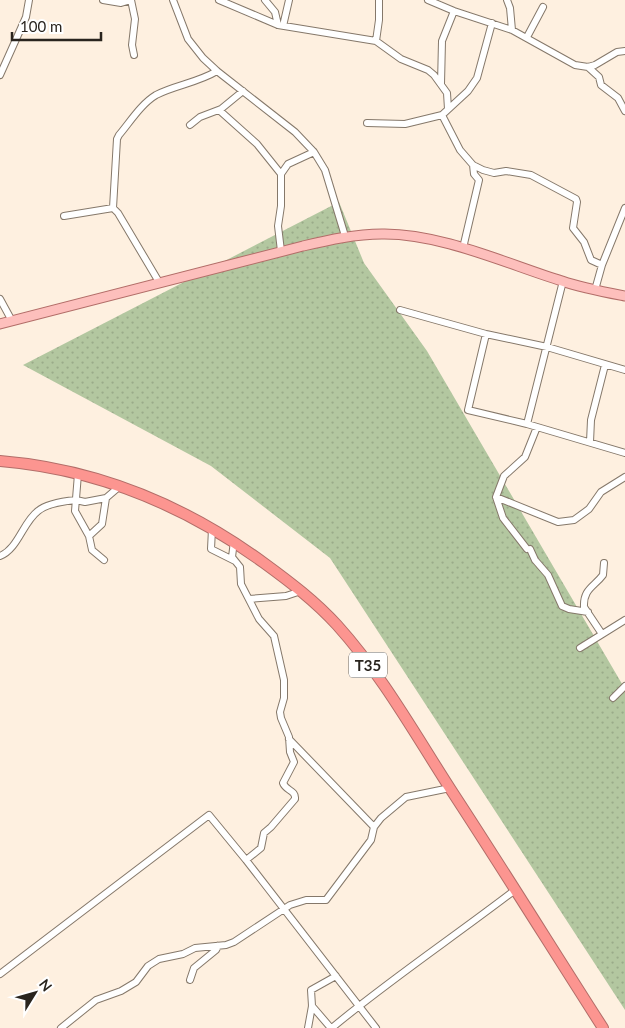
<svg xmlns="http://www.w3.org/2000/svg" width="625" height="1028" viewBox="0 0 625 1028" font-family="Lato,sans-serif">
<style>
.grass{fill:url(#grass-dots)}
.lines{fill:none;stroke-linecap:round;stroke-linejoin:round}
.minor-casing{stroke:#85786a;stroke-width:8}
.major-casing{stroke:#b26d68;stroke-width:11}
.highway-casing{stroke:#b26d68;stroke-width:12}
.minor{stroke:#fff;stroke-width:6}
.major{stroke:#fdbfbc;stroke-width:9}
.highway{stroke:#fc9590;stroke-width:10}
.labels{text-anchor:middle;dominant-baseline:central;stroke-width:4;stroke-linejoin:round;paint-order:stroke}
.shield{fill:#fff;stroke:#696662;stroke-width:1}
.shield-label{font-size:15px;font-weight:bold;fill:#29241e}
</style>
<defs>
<pattern id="grass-dots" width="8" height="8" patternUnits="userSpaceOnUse" patternTransform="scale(1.25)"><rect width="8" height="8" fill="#b3c7a0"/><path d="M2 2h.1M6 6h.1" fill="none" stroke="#9aab89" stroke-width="1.8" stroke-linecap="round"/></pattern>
</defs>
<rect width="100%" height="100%" fill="#fef0e0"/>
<!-- grass -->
<path class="grass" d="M339,202L364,263L427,351L625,689V1010L330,558L211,466L23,365Z"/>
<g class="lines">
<!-- minor casing -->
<g class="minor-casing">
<path id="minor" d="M103,0L121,3L131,0
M131,0L135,19L132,45L134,55
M173,0L188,39L203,58L217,71L295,132L314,152L325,170L345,236
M219,0L278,25L376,41L401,59L428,70L434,75L447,93L448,109
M265,0L275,12L278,25
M428,0L454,11L512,30L575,65L588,67L595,65L617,52L625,51
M507,0L510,8L512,30
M283,26L289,0
M527,37L543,7
M376,41L379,20V0
M588,67L599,77L601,85L618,98L625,111
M0,75L26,17L29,0
M441,84L442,41L454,11
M219,110L257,144L281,174
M442,115L460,150L473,165L483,170L494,173L506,171L531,175L576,199L577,202L573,228L584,242L591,260L602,265
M367,123L405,124L442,115L468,91L477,78L492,23
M190,125L200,117L221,109L243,91
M113,208L117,139L119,135C130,122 141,104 156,95C175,85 197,83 217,71
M64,216L113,208L118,213L159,282
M463,248L479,180L474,174L473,165
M281,251L278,226L281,206V174L288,164L314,152
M595,290L602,265L625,208
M0,299L12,321
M400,310L486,334L547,347L625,370
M486,334L468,410L527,424L625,453
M527,424L563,281
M590,442L591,420L605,365
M78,474L75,511L89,536L92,550L104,560
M496,497L558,522L574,520L589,509L601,492L625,477
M76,500L85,502L106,498
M212,529L211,549L235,561
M89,536L102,524L106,498L120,486
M234,541L232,557L240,567L241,584L259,619L274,636L284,680V698L280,712L281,718L289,737L290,752L294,762L283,783C286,791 296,790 295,799L271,827L264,833L261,848L246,860
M527,549L503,518L496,497L504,476L525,457L537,427
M530,549L535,560L548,575L562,606L569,609L588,612
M0,556C18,549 23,522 38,511C46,504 66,501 76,500
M249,599L286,596L301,591
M602,634L584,607C583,589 594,587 603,575L604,563
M580,648L625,620
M613,698L625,686
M289,739L374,827L381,818L406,797L450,788
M0,974L209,815L246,860L376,1028
M190,980L194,968L216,950L218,946
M312,1006L330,1027H333C391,979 455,936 515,890
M61,1028L96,1000L121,991L136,982L148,966L159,959L183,954L195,948L226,945L234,942L290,905L306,900H326L371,840L374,827
M308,1028L312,1006L311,990L336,976"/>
</g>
<!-- major casing -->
<g class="major-casing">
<path id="major" d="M0,324L303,246C329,240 355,234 382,234C440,233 507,264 562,281C582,288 604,292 625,296"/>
</g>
<!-- highway casing -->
<g class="highway-casing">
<path id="highway" d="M0,461C97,469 186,506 264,563C290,582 315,601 337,625C383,676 416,736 453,793C504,871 553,950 603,1028"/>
</g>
<!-- minor -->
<use href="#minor" class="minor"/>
<!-- major -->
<use href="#major" class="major"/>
<!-- highway -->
<use href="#highway" class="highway"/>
</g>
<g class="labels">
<!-- shield labels -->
<rect class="shield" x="349" y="652.5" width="38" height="25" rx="4"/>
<g class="shield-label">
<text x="368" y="665">T35</text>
</g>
</g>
<!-- north arrow -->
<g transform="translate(35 993) rotate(53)" stroke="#ffffff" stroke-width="4" paint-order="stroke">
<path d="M0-4L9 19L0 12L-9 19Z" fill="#29241e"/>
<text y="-8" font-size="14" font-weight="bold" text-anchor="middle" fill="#29241e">N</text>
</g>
<!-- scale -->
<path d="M12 32v8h89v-8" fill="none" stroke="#29241e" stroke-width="2.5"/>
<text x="20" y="32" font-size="15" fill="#29241e" stroke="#ffffff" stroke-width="4" paint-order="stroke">100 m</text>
</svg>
